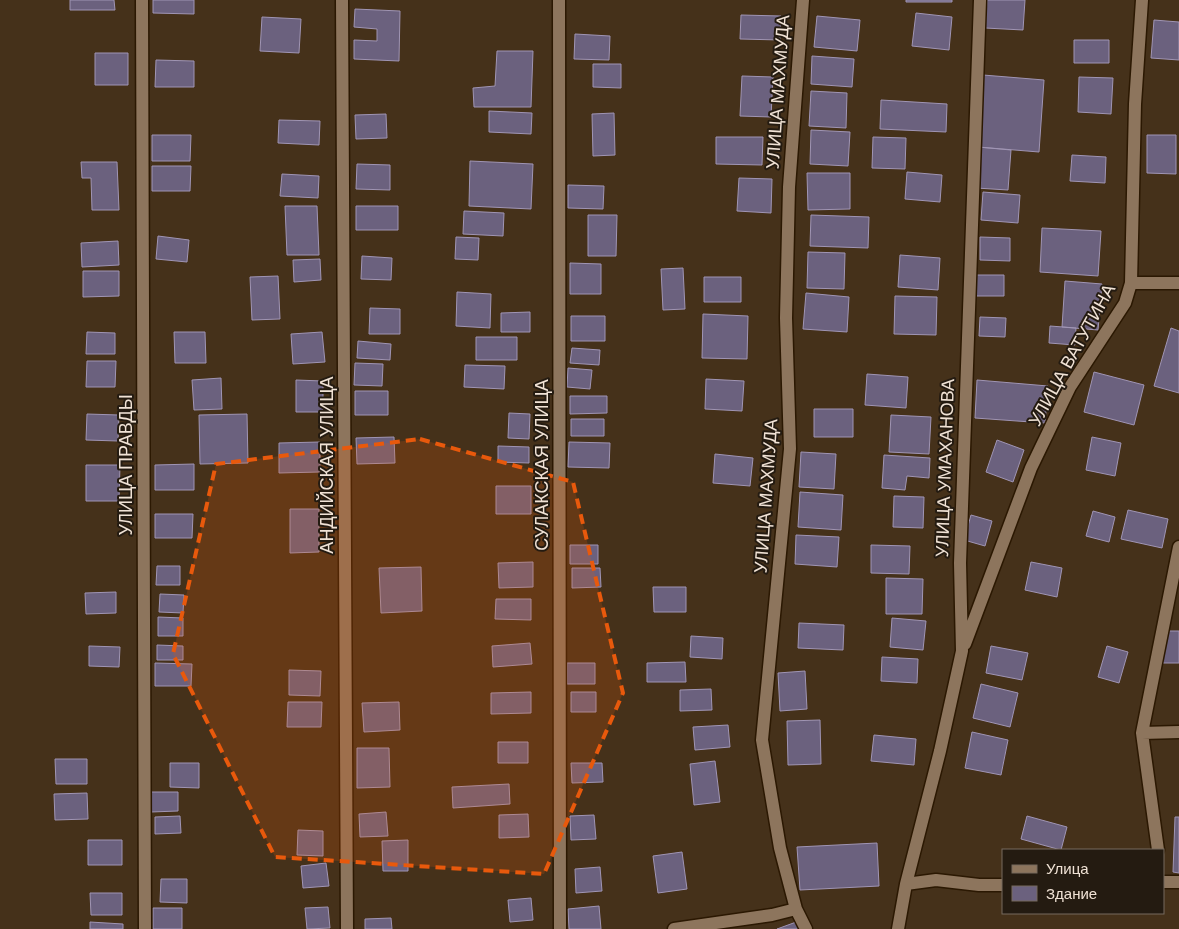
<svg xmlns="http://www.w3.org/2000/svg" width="1179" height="929" viewBox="0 0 1179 929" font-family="'DM Sans',sans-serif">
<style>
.building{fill:#6b617e;stroke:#a095b4}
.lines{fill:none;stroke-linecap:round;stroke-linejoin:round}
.street-casing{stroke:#2b1802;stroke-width:15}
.street{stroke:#8d755d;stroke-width:12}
.marked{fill:#e8590c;fill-opacity:0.2;stroke:#e8590c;stroke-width:4;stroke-dasharray:10 6;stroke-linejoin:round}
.labels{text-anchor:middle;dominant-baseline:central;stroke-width:4;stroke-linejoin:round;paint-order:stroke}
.street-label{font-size:18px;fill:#f0e2d5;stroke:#241b11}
</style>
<rect width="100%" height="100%" fill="#45311a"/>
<!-- building -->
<path class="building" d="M70,0H114L115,10H70Z
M153,0H194V14L153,13Z
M906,0H952V2H906Z
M987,0H1025L1023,30L985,28Z
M355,9L400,11L399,61L354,59V40L377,41V29L354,27Z
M916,13L952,17L949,50L912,46Z
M741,15L781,16L780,40L740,39Z
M817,16L860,20L857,51L814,47Z
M262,17L301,19L299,53L260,51Z
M1154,20L1179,22V60L1151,58Z
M575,34L610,36L609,60L574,59Z
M1074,40H1109V63H1074Z
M497,51H533L531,107H474L473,88L495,86Z
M95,53H128V85H95Z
M812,56L854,59L852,87L811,84Z
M156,60L194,61V87H155Z
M593,64H621V88L593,87Z
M983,75L1044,80L1039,152L978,147Z
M742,76L773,77L771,117L740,116Z
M1079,77L1113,78L1111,114L1078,112Z
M811,91L847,93L846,128L809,126Z
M881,100L947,104L946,132L880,129Z
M489,111L532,113L531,134L489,132Z
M614,113L615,155L593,156L592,114Z
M386,114L387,138L356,139L355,115Z
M279,120L320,121L319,145L278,143Z
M811,130L850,132L848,166L810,164Z
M152,135H191L190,161H152Z
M1147,135H1176V174L1147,173Z
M716,137H763L762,165L716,164Z
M873,137L906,138L905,169L872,168Z
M978,147L1011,150L1008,190L976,188Z
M1072,155L1106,157L1105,183L1070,181Z
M470,161L533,164L531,209L469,206Z
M81,162H117L119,210H92L91,178H82Z
M357,164L390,165V190L356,189Z
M152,166H191L190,191H152Z
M907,172L942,175L940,202L905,199Z
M807,173H850V209L808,210Z
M282,174L319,176L318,198L280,196Z
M739,178L772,179L771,213L737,211Z
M568,185L604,186L603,209L568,208Z
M983,192L1020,195L1018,223L981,220Z
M285,206H317L319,255H287Z
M356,206H398V230H356Z
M464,211L504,213L503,236L463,234Z
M588,215H617L616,256H588Z
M811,215L869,217L868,248L810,246Z
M1042,228L1101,231L1098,276L1040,272Z
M158,236L189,240L187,262L156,259Z
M456,237L479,238L478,260L455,259Z
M980,237L1010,238V261L980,260Z
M118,241L119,265L82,267L81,243Z
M808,252L845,253L844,289L807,288Z
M900,255L940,258L938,290L898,287Z
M362,256L392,258L391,280L361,279Z
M320,259L321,280L294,282L293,260Z
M570,263L601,264V294H570Z
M683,268L685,309L663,310L661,269Z
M83,271H119V296L83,297Z
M974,275H1004V296H974Z
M278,276L280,319L252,320L250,277Z
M704,277H741V302H704Z
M1065,281L1102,284L1098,330L1062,327Z
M457,292L491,294L490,328L456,326Z
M806,293L849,297L847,332L803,329Z
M895,296L937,297L936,335L894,334Z
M370,308L400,309V334H369Z
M530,312V332H501V313Z
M703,314L748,316L747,359L702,358Z
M571,316H605V341H571Z
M980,317L1006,318L1005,337L979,336Z
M1050,326L1076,328L1075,345L1049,343Z
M1171,328L1179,331V393L1154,386Z
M87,332L115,333V354H86Z
M174,332H205L206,363H175Z
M322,332L325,362L293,364L291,334Z
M476,337H517V360H476Z
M358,341L391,344L390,360L357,358Z
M572,348L600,350L599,365L570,363Z
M87,361H116L115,387H86Z
M355,363L383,364L382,386L354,385Z
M465,365L505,366L504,389L464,387Z
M568,368L592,370L590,389L567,387Z
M1094,372L1144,385L1134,425L1084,412Z
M867,374L908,377L906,408L865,405Z
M221,378L222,409L194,410L192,380Z
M706,379L744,381L742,411L705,409Z
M296,380L323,381V412H296Z
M977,380L1048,386L1045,423L975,418Z
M355,391H388V415H355Z
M570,396H607V413L570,414Z
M814,409H853V437H814Z
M509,413L530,414L529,439L508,438Z
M87,414L119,415L118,441L86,440Z
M247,414L248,463L200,464L199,415Z
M891,415L931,417L929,454L889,452Z
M571,419H604V436H571Z
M394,437L395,463L357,464L356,438Z
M1092,437L1121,443L1115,476L1086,470Z
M997,440L1024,450L1013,482L986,472Z
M320,442V472L279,473V443Z
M569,442L610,443L609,468L568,467Z
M498,446L529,447V463L498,462Z
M801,452L836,454L834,489L799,487Z
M715,454L753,458L750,486L713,483Z
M884,455L930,458L929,478L907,476L905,490L882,488Z
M194,464V490H155V465Z
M86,465H120L119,501H86Z
M496,486H531V514H496Z
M800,492L843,495L841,530L798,527Z
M894,496L924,497L923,528L893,527Z
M290,509H319V552L290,553Z
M1128,510L1168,519L1162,548L1121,539Z
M1093,511L1115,517L1109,542L1086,536Z
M155,514H193L192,538H155Z
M971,515L992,521L985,546L964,540Z
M796,535L839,537L837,567L795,564Z
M570,545H598V564H570Z
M871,545L910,546L909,574L871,573Z
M533,562V587L499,588L498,563Z
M1031,562L1062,568L1057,597L1025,590Z
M157,566H180V585H156Z
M421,567L422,611L381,613L379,568Z
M572,568H600L601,587L572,588Z
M886,578L923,579L922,614H886Z
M653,587H686V612H654Z
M116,592V613L86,614L85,593Z
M160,594L184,595L183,613L159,612Z
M496,599H531V620L495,619Z
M158,617L183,618V636H158Z
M892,618L926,621L923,650L890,647Z
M799,623L844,625L843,650L798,648Z
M1163,631H1179V663H1163Z
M691,636L723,638L722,659L690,657Z
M530,643L532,664L493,667L492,646Z
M157,645L183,646V660H157Z
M89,646L120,647L119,667L89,666Z
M991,646L1028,653L1022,680L986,673Z
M1107,646L1128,652L1119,683L1098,677Z
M882,657L918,659L917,683L881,681Z
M685,662L686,682H647V663Z
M155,663L192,664L191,686H155Z
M567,663H595V684H567Z
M289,670L321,671L320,696L289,695Z
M805,671L807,709L780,711L778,673Z
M981,684L1018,693L1010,727L973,718Z
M711,689L712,710L680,711V690Z
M531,692V713L491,714V693Z
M571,692H596V712H571Z
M288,702H322L321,727H287Z
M399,702L400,730L364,732L362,703Z
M820,720L821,764L788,765L787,721Z
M728,725L730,747L695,750L693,727Z
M972,732L1008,740L1001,775L965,768Z
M874,735L916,739L914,765L871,761Z
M498,742H528V763H498Z
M357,748H389L390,787L357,788Z
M55,759H87V784H56Z
M715,761L720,802L694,805L690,764Z
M170,763H199V788L170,787Z
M571,763H602L603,782L572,783Z
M509,784L510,804L453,808L452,787Z
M151,792H178V811L151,812Z
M87,793L88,819L55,820L54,794Z
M386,812L388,836L360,837L359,814Z
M528,814L529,837L499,838V815Z
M594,815L596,839L571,840L570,816Z
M180,816L181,833L155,834V817Z
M1027,816L1067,827L1061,850L1021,839Z
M1175,817H1179V873L1173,872Z
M298,830L323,831V856L297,855Z
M88,840H122V865H88Z
M408,840V871H383L382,841Z
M877,843L879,886L800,890L797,847Z
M682,852L687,889L658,893L653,856Z
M326,863L329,886L303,888L301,866Z
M600,867L602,891L576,893L575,869Z
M161,879H187V903L160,902Z
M90,893H122V915H91Z
M531,898L533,920L510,922L508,900Z
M599,906L601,929H569L568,909Z
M328,907L330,928L307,929L305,908Z
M153,908H182V929H153Z
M391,918L392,929H365V919Z
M799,921L802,929H777Z
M90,922L123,924V929H90Z"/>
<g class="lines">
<!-- street casing -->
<g class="street-casing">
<path id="street" d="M142,0L145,929
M342,0L347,929
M559,0L560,929
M803,0L789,187L786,318L790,449L762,740L780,848L796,909L806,929
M1131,283H1179
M965,644L1031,468L1070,387L1125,303L1131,283L1135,104L1142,0
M1142,733L1179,732
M1158,850L1142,733L1179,547
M1163,882H1179
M906,884L936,880L979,885H1003
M674,929L772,915L796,909
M898,929L906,884L940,751L962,651L960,563L980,0"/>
</g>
<!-- street -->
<use href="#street" class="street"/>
</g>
<!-- marked area -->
<path class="marked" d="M420,439L573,482L623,693L544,874L275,857L173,654L216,464Z"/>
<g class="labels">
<!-- street labels -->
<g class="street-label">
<text transform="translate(778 92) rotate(-86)">УЛИЦА МАХМУДА</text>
<text transform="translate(1072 355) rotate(-61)">УЛИЦА ВАТУТИНА</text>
<text transform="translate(126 465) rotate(-90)">УЛИЦА ПРАВДЫ</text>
<text transform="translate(327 465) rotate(-90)">АНДИЙСКАЯ УЛИЦА</text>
<text transform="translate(542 465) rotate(-90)">СУЛАКСКАЯ УЛИЦА</text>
<text transform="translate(945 468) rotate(-88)">УЛИЦА УМАХАНОВА</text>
<text transform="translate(766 496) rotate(-86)">УЛИЦА МАХМУДА</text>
</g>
</g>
<!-- legend -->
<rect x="1002" y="849" width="162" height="65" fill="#241b11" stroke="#766b5f"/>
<rect x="1012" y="865" width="25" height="8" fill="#8d755d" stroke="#766b5f"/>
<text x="1046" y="874" font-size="15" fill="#f0e2d5">Улица</text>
<rect x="1012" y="886" width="25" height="15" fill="#6b617e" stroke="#766b5f"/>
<text x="1046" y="899" font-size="15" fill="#f0e2d5">Здание</text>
</svg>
